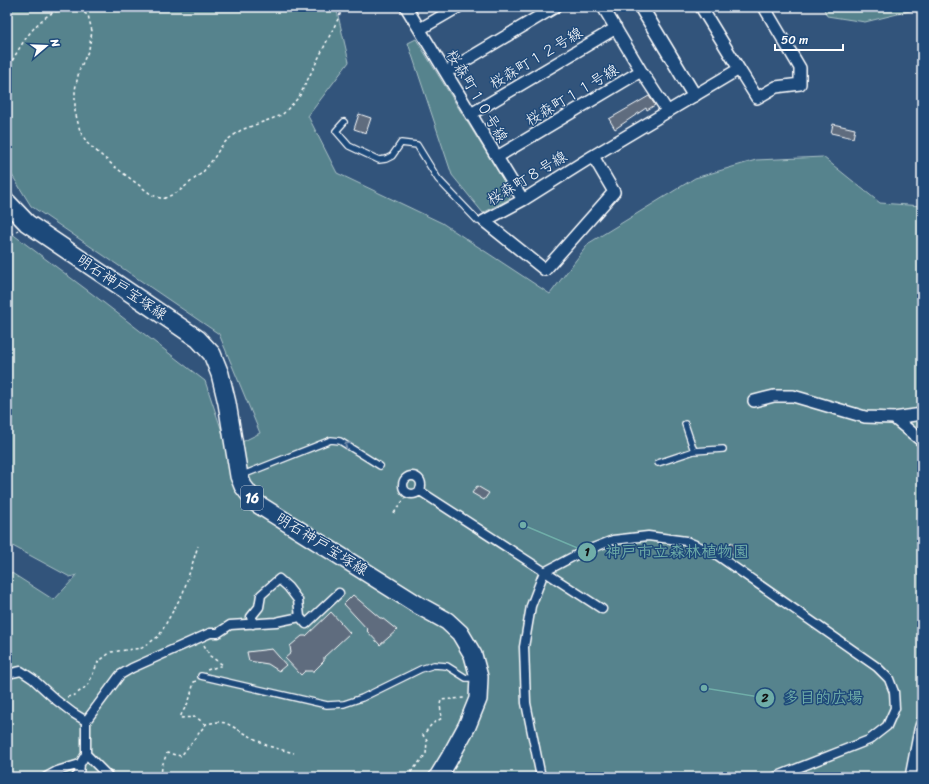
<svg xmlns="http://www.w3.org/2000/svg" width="929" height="784" viewBox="0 0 929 784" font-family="Sriracha,'Klee One',sans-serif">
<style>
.green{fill:#56838d;stroke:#aac1c6}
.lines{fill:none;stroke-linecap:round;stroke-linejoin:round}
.stream{stroke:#8fafc7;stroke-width:2.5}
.building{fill:#5e6c7e;stroke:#fff}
.service-casing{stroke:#fff;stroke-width:8}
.pedestrian-casing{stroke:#fff;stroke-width:11}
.minor-casing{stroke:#fff;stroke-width:14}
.tertiary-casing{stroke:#fff;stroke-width:16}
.primary-casing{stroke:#fff;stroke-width:20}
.path{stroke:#fff;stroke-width:1.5;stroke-dasharray:3 3;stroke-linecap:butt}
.service{stroke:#1f4a7a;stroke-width:5.5}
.pedestrian{stroke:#1f4a7a;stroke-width:8}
.minor{stroke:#1f4a7a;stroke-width:11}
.tertiary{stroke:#1f4a7a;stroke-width:13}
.primary{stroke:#1f4a7a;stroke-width:17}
.oneway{stroke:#7992af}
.labels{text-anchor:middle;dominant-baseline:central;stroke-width:3;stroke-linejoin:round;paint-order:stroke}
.shield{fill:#1f4a7a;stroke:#bcc9d7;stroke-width:1}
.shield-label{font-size:14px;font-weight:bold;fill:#fff}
.street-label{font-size:15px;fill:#fff;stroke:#1f4a7a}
.leader{fill:none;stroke:#6fada8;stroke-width:1.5}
.callout-dot{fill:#6fada8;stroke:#1f4a7a;stroke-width:1.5}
.mark-label{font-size:12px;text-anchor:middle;font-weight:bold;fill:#111}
.callout-label{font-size:16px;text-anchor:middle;font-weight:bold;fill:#6fada8;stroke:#1f4a7a;stroke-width:3;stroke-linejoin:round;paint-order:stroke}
</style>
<rect width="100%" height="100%" fill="#32547b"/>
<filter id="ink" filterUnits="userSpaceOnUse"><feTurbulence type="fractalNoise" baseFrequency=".025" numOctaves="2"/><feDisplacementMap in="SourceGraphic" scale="8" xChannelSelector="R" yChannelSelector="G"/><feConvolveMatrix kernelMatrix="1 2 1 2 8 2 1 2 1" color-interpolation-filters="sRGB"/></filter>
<g filter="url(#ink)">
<!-- green -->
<path class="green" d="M7,7H336L349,62L308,116L337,173L442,223L550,294L589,243L695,178L756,160L823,157L880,203L922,206V777H7V570L54,600L77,575L70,577L7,543V230L95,296L205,381L228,449L260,433L219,334L31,206L7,167Z
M823,7H922V8L865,22L827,16Z
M416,39L511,193L509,199L483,213L452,175L408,43Z"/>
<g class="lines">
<!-- stream -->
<path class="stream" d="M917,723L922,699"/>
</g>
<!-- building -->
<path class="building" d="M649,96L655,105L647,110L646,108L615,129L609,119Z
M359,114L371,118L366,133L354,129Z
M833,124L855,129L853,138L831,133Z
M477,486L489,493L484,500L472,493Z
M731,542L744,551L738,558L726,549Z
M353,595L380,618H382L397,630L380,645L367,631L368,630L344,604Z
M331,612L350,633L324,657V661L314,671H305L301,675L285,658L291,653L290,646L302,636H306Z
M272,649L286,665L279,671L268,664L249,661L247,652Z"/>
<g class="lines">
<!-- service casing -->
<g class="service-casing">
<path id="service" d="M344,122L336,131L349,146L379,160L386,159L392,156L401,143L417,145L438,179L478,221H484
M685,424L694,451
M658,463L694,451L723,449
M240,476L331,440L340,441L380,466
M201,676L327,705L344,704L362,698L421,669L434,665L447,666L466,678H476"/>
</g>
<!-- pedestrian casing -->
<g class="pedestrian-casing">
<path id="pedestrian" d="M403 485a9 9 0 1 1 18 0a9 9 0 1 1-18 0Z
M420,491L602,609
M253,624L251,617L259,607L261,595L279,579L288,587L298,600L300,617
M7,674L21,671L33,679L56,700L73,713L86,721
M86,754L109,777
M46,777L57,771L80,764
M76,777L79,774L80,764L86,754V721L120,675L132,668L210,633H218L230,625L276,622L300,617L306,624L339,593
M541,777L526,703L524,647L531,606L544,572L580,553L613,540L648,536L686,541L714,553L877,667L889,679L894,692L895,708L887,726L869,740L775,777"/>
</g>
<!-- minor casing -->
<g class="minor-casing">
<path id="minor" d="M406,7L523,200
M603,7L641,71L668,112
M701,7L739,69
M420,29L458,7
M446,72L555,7
M471,114L616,28
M593,156L614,192L545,270L484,221L523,200L593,156L739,69L757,98L776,87L800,84V68L764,7
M497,157L641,71
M754,401L774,396H793L865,417L894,418L922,414
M894,418L922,441
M911,777L920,730L922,723"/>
</g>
<!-- tertiary casing -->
<g class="tertiary-casing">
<path id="tertiary" d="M641,7L694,95"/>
</g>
<!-- primary casing -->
<g class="primary-casing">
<path id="primary" d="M7,202L27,223L179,326L198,339L212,354L220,374L227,403L239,476L243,486L256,503L418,605L447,621L460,633L473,655L479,677L478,699L467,726L449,759L438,777"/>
</g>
<!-- path -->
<path class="path" d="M7,71C19,47 42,4 74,9C79,10 84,13 88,15L92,31L89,49L79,71L75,90V111L80,131L87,143L115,167L152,195L163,199L178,192L203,172L214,158L220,148L227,140L241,130L282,115L299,97L339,17L343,7
M7,239L18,230
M394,513L408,494
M204,645L210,656L223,665L207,670
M196,681L194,682L189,701L182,713L180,718L196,717L205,724
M67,697L75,695L88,685L98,662L111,652L142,648L159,636L183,593L198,546
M161,777L162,766L167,753L181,756L206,724L218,722L226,723L268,746L294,753
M407,777L426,754L427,741L423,735L432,724L442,718L440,705L441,700L464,698"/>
<!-- service -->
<use href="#service" class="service"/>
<!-- pedestrian -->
<use href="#pedestrian" class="pedestrian"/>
<!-- minor -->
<use href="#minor" class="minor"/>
<!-- tertiary -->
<use href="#tertiary" class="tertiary"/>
<!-- primary -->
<use href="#primary" class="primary"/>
</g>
<!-- one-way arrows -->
<defs><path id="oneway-chevron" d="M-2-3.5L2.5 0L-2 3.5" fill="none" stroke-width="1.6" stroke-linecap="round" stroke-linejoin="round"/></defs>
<use class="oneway" href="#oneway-chevron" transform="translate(347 445) rotate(-147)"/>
</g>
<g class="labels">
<!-- shield labels -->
<rect class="shield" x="241" y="486" width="22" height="24" rx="3"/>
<g class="shield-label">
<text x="252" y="498">16</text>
</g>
<!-- street labels -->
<g class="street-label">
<text transform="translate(536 58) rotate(-31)">桜森町１２号線</text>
<text transform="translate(572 95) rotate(-31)">桜森町１１号線</text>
<text transform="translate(477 96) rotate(59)">桜森町１０号線</text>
<text transform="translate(527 178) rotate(-31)">桜森町８号線</text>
<text transform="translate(122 287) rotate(34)">明石神戸宝塚線</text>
<text transform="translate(322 544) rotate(32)">明石神戸宝塚線</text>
</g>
</g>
<!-- callouts -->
<path class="leader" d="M523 525L587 552M704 688L765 698"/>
<g class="callout-dot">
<circle cx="523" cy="525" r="4"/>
<circle cx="704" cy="688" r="4"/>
<circle cx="587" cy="552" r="10"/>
<circle cx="765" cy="698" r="10"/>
</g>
<g class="mark-label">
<text x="587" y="556">1</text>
<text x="765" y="702">2</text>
</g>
<g class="callout-label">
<text x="677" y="557">神戸市立森林植物園</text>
<text x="823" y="703">多目的広場</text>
</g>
<!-- margin -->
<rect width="929" height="784" fill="none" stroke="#1f4a7a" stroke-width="24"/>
<rect x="12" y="12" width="905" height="760" fill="none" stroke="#fff" stroke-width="1.5" filter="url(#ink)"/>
<!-- north arrow -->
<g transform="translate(46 46) rotate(71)" stroke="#1f4a7a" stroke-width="3" paint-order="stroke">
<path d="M0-3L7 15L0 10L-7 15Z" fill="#ffffff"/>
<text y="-6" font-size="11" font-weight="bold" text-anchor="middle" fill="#ffffff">N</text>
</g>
<!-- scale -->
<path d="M775 44v6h68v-6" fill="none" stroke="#ffffff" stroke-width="2"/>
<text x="781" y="44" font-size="12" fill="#ffffff" stroke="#1f4a7a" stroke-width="3" paint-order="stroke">50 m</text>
</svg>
